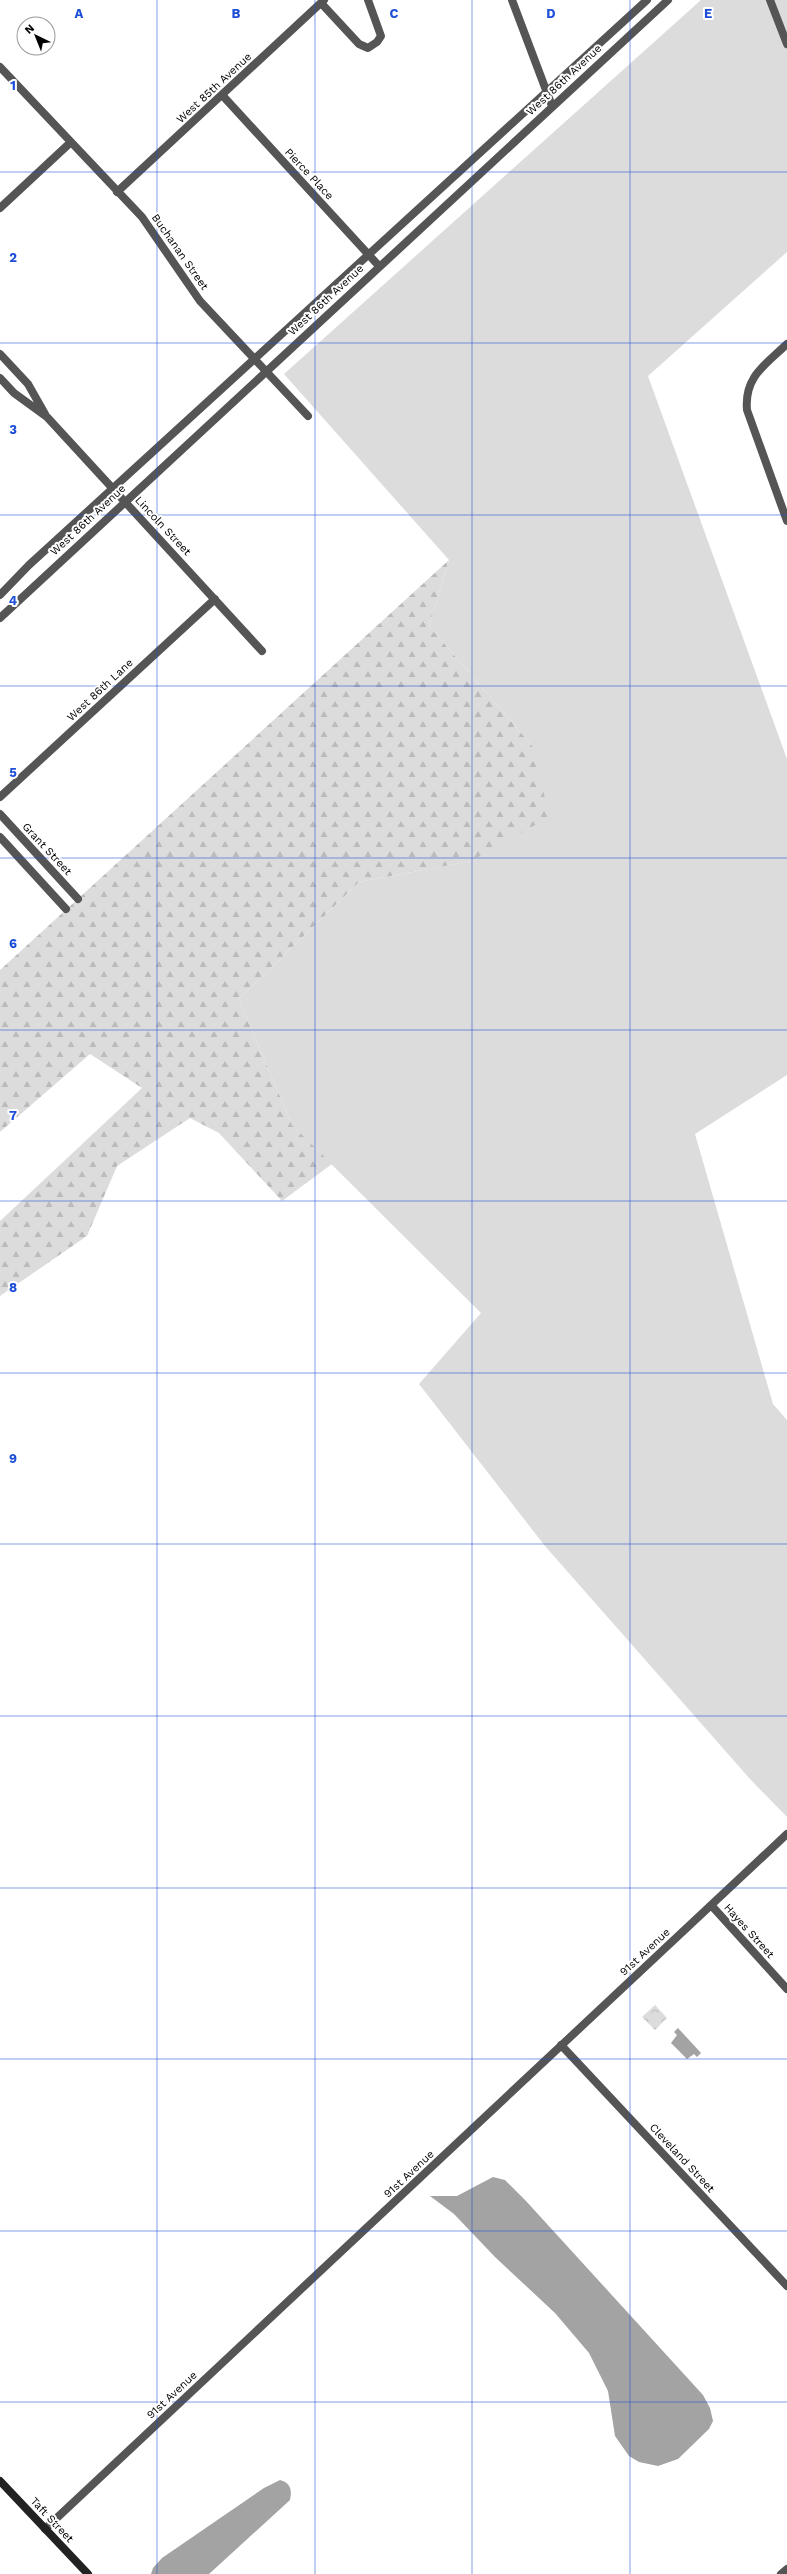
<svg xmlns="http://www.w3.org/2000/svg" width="787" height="2574" viewBox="0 0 787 2574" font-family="'Work Sans',sans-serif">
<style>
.grass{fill:#dcdcdc}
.forest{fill:url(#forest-firs)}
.park{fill:url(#park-crowns)}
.water{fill:#a3a3a3}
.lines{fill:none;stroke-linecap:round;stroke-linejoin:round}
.minor{stroke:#555;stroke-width:8}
.tertiary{stroke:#555;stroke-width:8}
.secondary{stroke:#222;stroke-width:8}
.grid{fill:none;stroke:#1d4ed8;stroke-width:1;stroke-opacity:0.55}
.labels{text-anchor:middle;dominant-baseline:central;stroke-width:4;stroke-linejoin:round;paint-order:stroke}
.street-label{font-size:11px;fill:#000;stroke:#fff}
.grid-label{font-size:13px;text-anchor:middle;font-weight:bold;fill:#1d4ed8;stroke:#fff;stroke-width:4;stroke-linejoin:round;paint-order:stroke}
</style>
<defs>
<pattern id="forest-firs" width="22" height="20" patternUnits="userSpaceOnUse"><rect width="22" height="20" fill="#dcdcdc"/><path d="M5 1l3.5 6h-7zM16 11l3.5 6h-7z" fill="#bbb"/></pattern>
<pattern id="park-crowns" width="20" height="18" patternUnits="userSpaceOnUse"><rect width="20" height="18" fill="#dcdcdc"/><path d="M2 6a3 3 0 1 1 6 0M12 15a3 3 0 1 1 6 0" fill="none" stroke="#bbb"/></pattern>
</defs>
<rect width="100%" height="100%" fill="#fff"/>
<!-- grass -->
<path class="grass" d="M701,0H787V252L648,376L787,759V1075L695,1134L773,1404L787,1420V1817L750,1779L545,1546L419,1384L481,1313L292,1125L239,999L359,882L471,861L534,748L429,626L449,560L284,374Z"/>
<!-- forest -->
<path class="forest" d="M449,560L429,626L534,748L549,817L471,861L359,882L239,999L292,1125L332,1164L282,1201L219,1133L190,1118L117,1166L87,1236L0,1296V1221L142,1088L90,1054L0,1132V970Z"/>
<!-- park -->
<path class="park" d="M655,2005L667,2018L655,2030L642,2017Z"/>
<!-- water -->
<path class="water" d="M678,2028L701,2053L697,2057L694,2054L687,2059L671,2043L677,2035L674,2032Z
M493,2177L505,2180L526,2201L703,2395L710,2408L713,2421L709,2429L678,2459L658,2466L639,2462L629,2456L615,2436L608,2391L589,2353L555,2313L495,2257L454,2214L430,2196H457Z
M280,2480C291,2483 292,2490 290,2500L209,2574H151L153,2568L162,2558L264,2488Z"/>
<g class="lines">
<!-- minor -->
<path class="minor" d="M512,0L552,106
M321,3L359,44L368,48L377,42L381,36L368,0
M0,67L142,217L200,301L308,416
M223,96L379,266
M117,192L324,0
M0,208L71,142
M787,344C765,365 744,377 747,410L787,521
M0,354L28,384L45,414
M0,378L14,393L47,417L262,651
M0,595L29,565L647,0
M0,618L668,0
M0,797L215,599
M0,814L78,899
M0,837L66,909
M711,1905L787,1989
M561,2045L787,2286
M45,2529L787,1834"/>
<!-- tertiary -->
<path class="tertiary" d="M770,0L787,44
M781,2574L787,2569"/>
<!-- secondary -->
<path class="secondary" d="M0,2481L88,2574"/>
</g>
<!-- grid -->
<path class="grid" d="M157,0V2574M315,0V2574M472,0V2574M630,0V2574M0,172H787M0,343H787M0,515H787M0,686H787M0,858H787M0,1030H787M0,1201H787M0,1373H787M0,1544H787M0,1716H787M0,1888H787M0,2059H787M0,2231H787M0,2402H787"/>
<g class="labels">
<!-- street labels -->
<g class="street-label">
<text transform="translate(564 80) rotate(-43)">West 86th Avenue</text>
<text transform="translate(214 88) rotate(-43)">West 85th Avenue</text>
<text transform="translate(309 174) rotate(47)">Pierce Place</text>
<text transform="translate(180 252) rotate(55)">Buchanan Street</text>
<text transform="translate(326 300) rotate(-43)">West 86th Avenue</text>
<text transform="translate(88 520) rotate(-43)">West 86th Avenue</text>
<text transform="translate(163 526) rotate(47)">Lincoln Street</text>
<text transform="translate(100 690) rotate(-43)">West 86th Lane</text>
<text transform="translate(47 849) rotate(47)">Grant Street</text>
<text transform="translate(749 1931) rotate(48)">Hayes Street</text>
<text transform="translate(645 1952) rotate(-43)">91st Avenue</text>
<text transform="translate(682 2158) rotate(47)">Cleveland Street</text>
<text transform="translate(409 2174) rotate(-43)">91st Avenue</text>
<text transform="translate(172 2395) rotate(-43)">91st Avenue</text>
<text transform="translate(52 2520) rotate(47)">Taft Street</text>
</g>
</g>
<g class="grid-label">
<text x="79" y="18">A</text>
<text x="236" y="18">B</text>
<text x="394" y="18">C</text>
<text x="551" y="18">D</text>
<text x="708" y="18">E</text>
<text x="13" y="90">1</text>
<text x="13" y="262">2</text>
<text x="13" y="434">3</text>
<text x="13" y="605">4</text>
<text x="13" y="777">5</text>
<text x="13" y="948">6</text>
<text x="13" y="1120">7</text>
<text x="13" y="1292">8</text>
<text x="13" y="1463">9</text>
</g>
<!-- north arrow -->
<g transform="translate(36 36) rotate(317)"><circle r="19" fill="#ffffff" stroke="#999999"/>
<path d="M0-3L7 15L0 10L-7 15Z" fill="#000000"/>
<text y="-6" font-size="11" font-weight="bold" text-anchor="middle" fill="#000000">N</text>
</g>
</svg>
